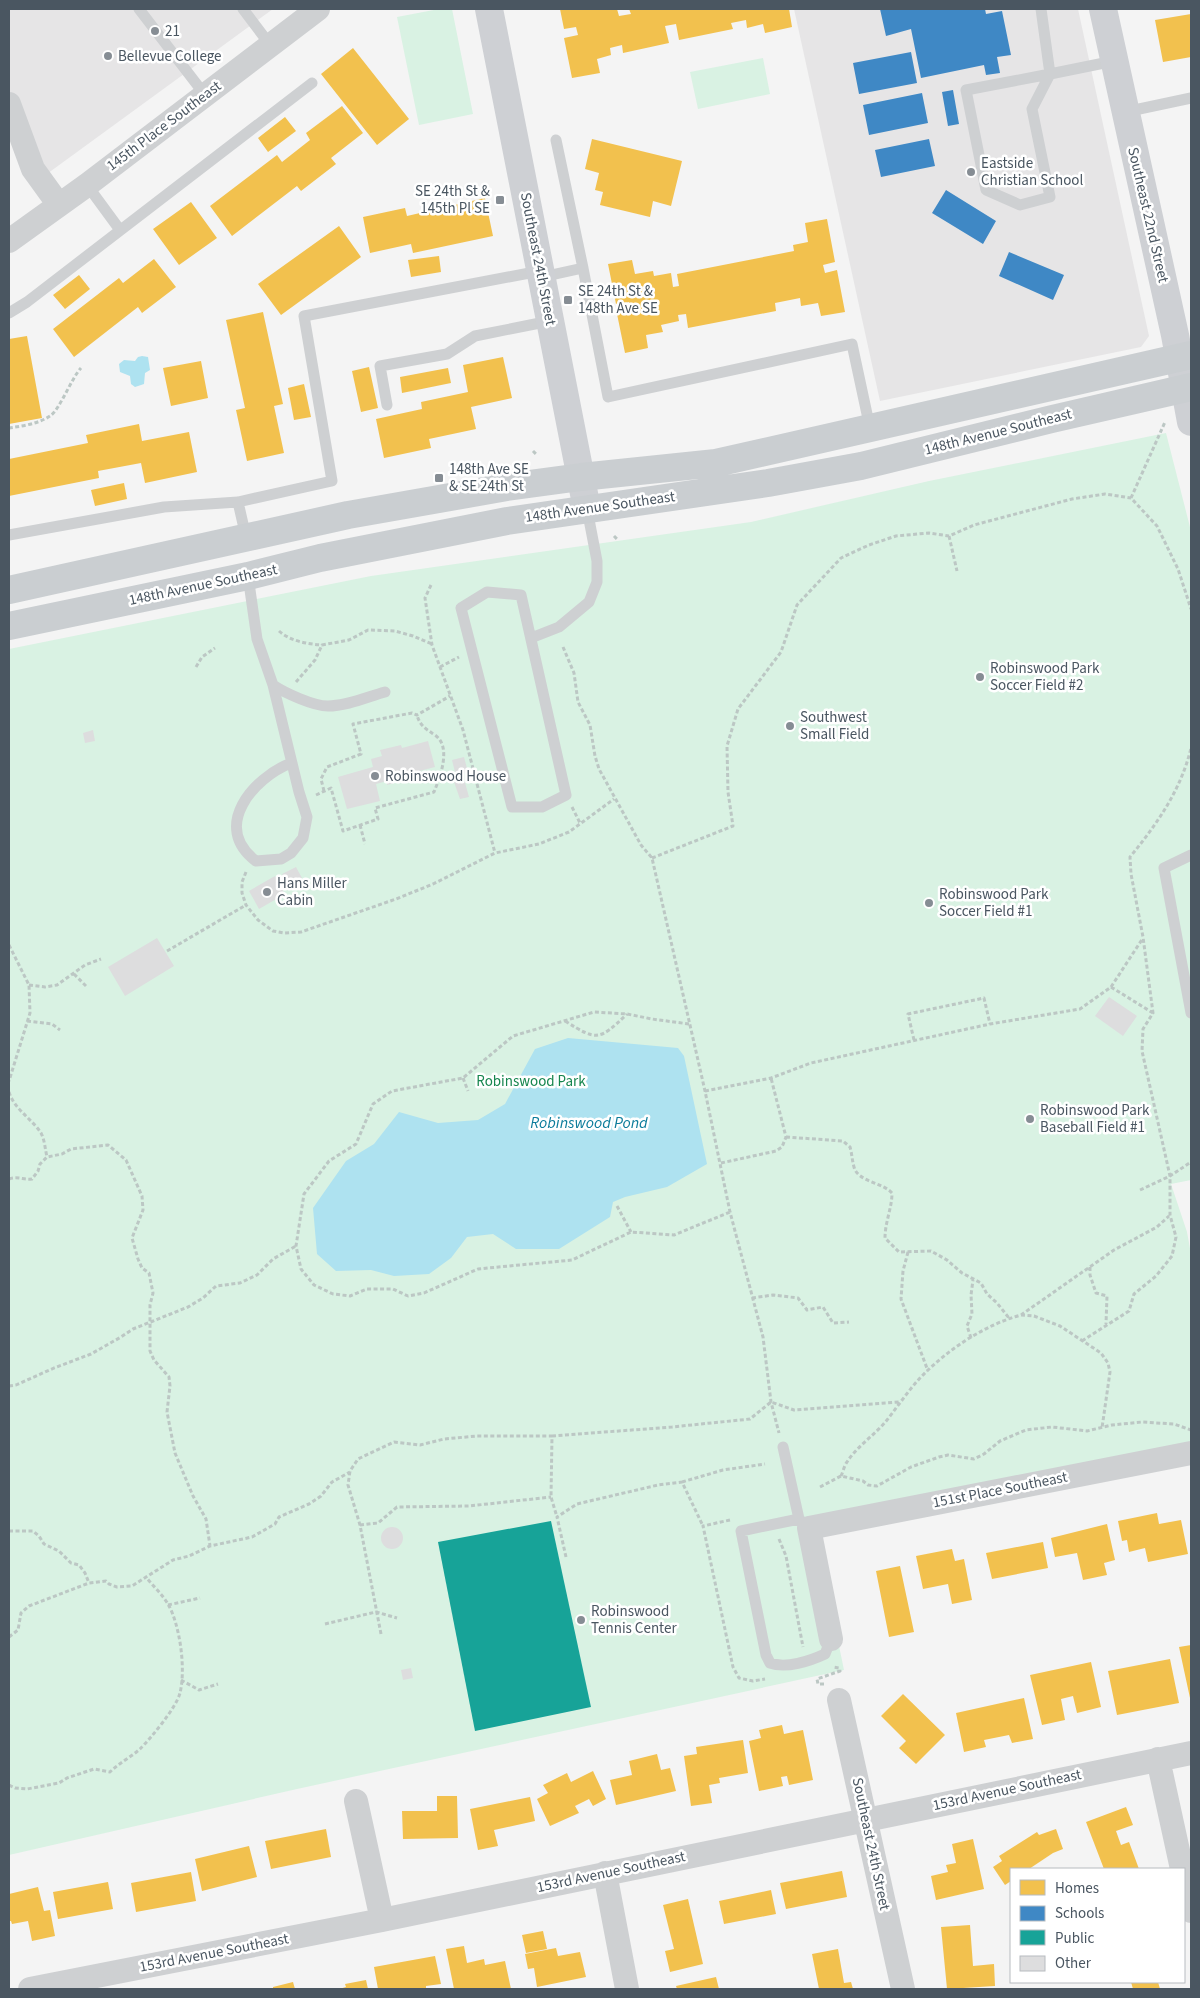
<svg xmlns="http://www.w3.org/2000/svg" width="1200" height="1998" viewBox="0 0 1200 1998" font-family="'Source Sans 3',sans-serif">
<style>
.education{fill:#e6e5e6}
.green{fill:#d9f2e3}
.water{fill:#aee2f0}
.homes{fill:#f2c14e}
.schools{fill:#3f88c5}
.public{fill:#17a398}
.building{fill:#ddddde}
.lines{fill:none;stroke-linecap:round;stroke-linejoin:round}
.path{stroke:#bcc7c4;stroke-width:3;stroke-dasharray:4 2.5;stroke-linecap:butt}
.lane{stroke:#ced0d2;stroke-width:11}
.street{stroke:#ced0d2;stroke-width:24}
.secondary{stroke:#ced0d4;stroke-width:28}
.primary{stroke:#caced1;stroke-width:28}
.poi-dot{fill:#868d94;stroke:#fff;stroke-width:2}
.labels{text-anchor:middle;dominant-baseline:central;stroke-width:5;stroke-linejoin:round;paint-order:stroke}
.poi-label{font-size:15px;fill:#4a5661;stroke:#fff;text-anchor:start}
.street-label{font-size:15px;fill:#4a5661;stroke:#fff}
.park-label{font-size:15px;fill:#17864f;stroke:#fff}
.water-label{font-size:16px;font-style:italic;fill:#0c7c9b;stroke:#fff}
</style>
<rect width="100%" height="100%" fill="#f4f4f4"/>
<!-- education -->
<path class="education" d="M9,9H273L40,179L9,104Z
M794,9H1078L1149,336L1141,347L880,401Z"/>
<!-- green -->
<path class="green" d="M439,9H452L473,114L419,125L397,17Z
M763,58L770,94L698,109L690,72Z
M1166,433L1191,531V1180L1171,1184L1187,1232L1191,1254V1443L813,1520L844,1670L297,1789L9,1855V649L371,576L751,522L929,481Z"/>
<!-- water -->
<path class="water" d="M142,356L148,357L150,370L145,373L144,384L135,387L131,384L130,376L120,372L119,364L124,360L135,361L138,357Z
M568,1038L678,1048L684,1056L707,1164L667,1187L625,1197L613,1202L610,1217L559,1249H516L493,1234L467,1237L451,1258L429,1274L394,1276L371,1270L336,1271L317,1254L313,1208L346,1161L374,1144L399,1112L438,1123L478,1120L505,1104L535,1049Z"/>
<!-- homes -->
<path class="homes" d="M560,9H617L619,16L631,14L629,9H789L792,27L765,33L763,24L747,28L746,20L731,23L733,29L679,40L676,24L665,26L669,43L623,53L622,45L610,48L611,55L597,59L600,73L572,78L564,38L578,35L576,27L564,29Z
M1191,14V57L1163,62L1155,20Z
M353,48L409,119L377,145L321,74Z
M342,106L363,133L331,158L336,164L301,191L297,186L232,236L210,206L277,155L282,162L310,140L306,133Z
M285,117L296,131L268,152L258,138Z
M592,139L682,161L671,206L653,201L650,217L600,205L603,192L595,190L599,173L585,169Z
M485,198L493,236L413,253L411,244L370,253L363,217L405,208L407,216Z
M191,202L217,238L179,265L153,229Z
M827,219L835,262L823,265L825,273L837,270L845,312L821,316L818,303L801,306L800,298L775,303L776,311L688,328L686,314L678,315L679,321L661,325L663,332L646,335L648,348L625,353L617,314L631,311L629,302L616,304L608,264L632,260L635,274L653,271L654,276L671,273L673,287L679,286L677,274L794,251L793,245L808,242L805,223Z
M339,226L361,257L281,315L258,284Z
M439,256L441,272L411,277L408,260Z
M154,259L176,287L142,313L138,307L74,357L53,329L119,278L123,283Z
M79,275L90,289L65,309L53,295Z
M263,312L283,404L274,406L284,453L247,461L236,410L245,408L226,320Z
M27,336L42,418L9,424V339Z
M503,357L512,398L471,407L476,429L429,439L431,448L384,458L376,419L422,409L421,402L468,392L463,365Z
M201,361L208,398L171,406L163,368Z
M369,367L378,408L361,412L352,371Z
M448,368L451,383L402,393L400,377Z
M304,384L311,417L294,420L288,388Z
M139,424L142,441L189,432L197,472L145,483L141,463L98,471L99,478L9,496V459L88,443L86,435Z
M124,483L127,499L95,506L91,490Z
M1157,1513L1159,1524L1181,1520L1188,1554L1148,1562L1145,1548L1129,1552L1127,1540L1122,1541L1118,1521Z
M1107,1524L1115,1560L1104,1563L1107,1575L1083,1580L1077,1553L1055,1557L1051,1538Z
M1043,1542L1048,1568L992,1579L986,1553Z
M952,1549L955,1561L964,1559L972,1600L952,1604L948,1584L923,1589L916,1556Z
M900,1566L914,1632L889,1637L876,1571Z
M1191,1645V1698H1190L1179,1647Z
M1170,1659L1179,1703L1117,1715L1108,1671Z
M1091,1662L1101,1707L1077,1713L1073,1696L1061,1699L1065,1720L1042,1725L1030,1675Z
M903,1694L945,1735L916,1764L899,1748L906,1741L881,1716Z
M1024,1698L1033,1739L1012,1743L1009,1735L984,1740L986,1747L964,1752L956,1713Z
M782,1725L784,1734L803,1730L813,1780L789,1785L787,1776L781,1777L783,1786L759,1791L749,1741L761,1738L759,1730Z
M743,1740L748,1773L719,1778L720,1783L709,1785L712,1803L691,1806L684,1756L697,1754L696,1747Z
M657,1754L661,1770L670,1768L676,1791L616,1805L610,1780L632,1775L629,1761Z
M593,1771L606,1799L593,1806L589,1799L575,1806L579,1813L550,1826L537,1799L548,1793L543,1785L567,1773L571,1782Z
M437,1796H457L458,1838L403,1839L402,1811H437Z
M530,1797L535,1821L494,1830L498,1846L478,1850L470,1809Z
M1126,1807L1133,1825L1116,1831L1121,1845L1129,1842L1139,1869H1104L1086,1822Z
M326,1829L331,1857L271,1869L265,1841Z
M1056,1829L1063,1849L1053,1853L1029,1869H1011V1881L1005,1885L993,1867L1002,1861L999,1856L1037,1832L1039,1835Z
M973,1839L984,1889L936,1900L931,1876L948,1872L946,1865L956,1863L952,1844Z
M249,1846L257,1877L202,1891L195,1859Z
M842,1871L847,1897L786,1909L780,1883Z
M191,1872L196,1901L136,1912L131,1883Z
M108,1882L113,1909L58,1919L53,1892Z
M38,1887L44,1911L50,1910L55,1936L32,1941L28,1921L12,1924L11,1921H9V1894Z
M771,1890L776,1914L724,1924L719,1901Z
M688,1899L703,1964L670,1972L665,1951L674,1949L663,1905Z
M970,1925L973,1966L994,1964L995,1986L947,1989L941,1927Z
M543,1931L547,1949L526,1953L522,1935Z
M464,1946L467,1963L484,1959L485,1965L505,1961L511,1989H454L446,1949Z
M556,1948L558,1956L580,1952L586,1977L537,1987L534,1968L528,1969L525,1954Z
M838,1949L844,1983L851,1982L853,1989H819L812,1954Z
M435,1956L441,1984L426,1986V1989H378L374,1967Z
M716,1977L719,1989H677L676,1986Z
M366,1980L368,1989H339L346,1987L345,1984Z
M293,1982L295,1989H273V1987Z
M1131,1982H1158L1160,1989H1133Z"/>
<!-- schools -->
<path class="schools" d="M880,9H985L986,14L1002,11L1011,55L997,57L1000,73L986,75L984,65L921,78L911,29L886,36Z
M911,52L917,83L859,94L853,63Z
M953,90L959,124L948,126L942,92Z
M922,93L928,123L869,135L863,105Z
M929,139L935,166L881,177L875,150Z
M946,190L996,221L983,244L932,213Z
M1009,252L1064,275L1053,300L999,276Z"/>
<!-- public -->
<path class="public" d="M551,1521L591,1707L475,1731L438,1542Z"/>
<!-- building -->
<path class="building" d="M93,730L95,741L85,743L83,733Z
M428,741L435,767L408,774L409,779L387,785V781L376,784L380,801L347,809L338,777L373,767L371,759L382,756L380,750L401,745L402,748Z
M464,757L468,772L456,776L452,760Z
M464,779L469,797L460,799L454,782Z
M296,867L302,878L288,885L282,874Z
M275,876L285,894L259,909L249,891Z
M157,938L174,966L125,996L108,967Z
M1109,997L1137,1016L1123,1036L1095,1016Z
M381 1538a11 11 0 1 1 22 0a11 11 0 1 1-22 0Z
M411,1668L413,1678L403,1680L401,1670Z"/>
<g class="lines">
<!-- path -->
<path class="path" d="M9,428C22,426 38,424 50,416C59,411 71,379 81,368
M533,451L536,454
M1131,498L1165,422
M614,536L617,539
M949,536L957,571
M431,585L425,598L432,645L463,730L495,853
M279,631C290,641 307,644 322,645
M563,647L574,673L578,702L590,725L595,756L599,769L641,845L652,858L705,1091L730,1212L763,1337L771,1402L779,1433
M196,667L202,657L215,648
M440,667L459,657
M296,682L315,660L322,645L349,640L368,630L395,631L413,636L432,644
M324,791L321,779L327,767L361,754L353,724L412,713L417,715L450,696
M316,795L331,788L343,831L378,819L375,808L434,792C440,777 452,747 435,735C426,729 420,726 417,715
M572,807L580,823
M360,825L365,844
M652,858L733,826L728,792L727,746L738,709L781,652L797,605L841,558L869,545L896,536L929,533L949,536L974,525L1072,499L1105,494L1131,498L1157,526L1178,569L1191,609
M246,872L242,882V893L246,905L258,920L273,931L284,933L301,932L396,899L433,884L495,853L539,844L569,832L614,799
M9,945L29,985L30,1013L9,1081
M167,951L246,905
M74,974L86,986
M29,985L45,987L57,985L85,965L101,959
M1111,987L1153,1013
M27,1021L52,1024L60,1030
M565,1021C597,1041 599,1041 627,1014
M689,1024L652,1019L627,1014L594,1012L513,1036L463,1078L392,1091L373,1104L356,1144L329,1161L304,1194L296,1246L301,1269L314,1285L333,1294L350,1296L367,1289H393L408,1296L424,1293L478,1269L572,1260L631,1232L674,1235L730,1212
M914,1040L908,1014L984,998L990,1024
M463,1078L468,1091
M705,1091L771,1078L811,1063L990,1024L1080,1009L1111,987L1143,938
M9,1092C14,1109 32,1119 41,1133C45,1141 45,1149 47,1157
M786,1137L843,1141L850,1147C852,1154 852,1160 854,1167C858,1182 882,1182 892,1193C892,1208 885,1222 885,1238L899,1252L931,1251L947,1260L962,1273L981,1283L987,1294L997,1303L1009,1318
M721,1163L776,1151L782,1147L786,1137L771,1078
M9,1179C17,1176 24,1180 32,1179L38,1171L40,1164L47,1157L62,1154L71,1149L108,1145L126,1160L142,1196L143,1210L132,1238L138,1259L142,1268L149,1273L153,1293L150,1305V1351L154,1360L169,1377L170,1386L167,1412L175,1453L193,1496L206,1519L210,1546
M1140,1190L1170,1176L1191,1162
M617,1206L631,1232
M908,1252L903,1271L901,1299L928,1371
M1090,1267V1275L1096,1293L1107,1296L1106,1324
M752,1298L773,1295L798,1298L807,1310L823,1307L833,1323L849,1322
M1021,1315L1034,1316L1060,1326L1101,1353L1108,1363L1110,1372L1102,1428
M971,1338L967,1326L972,1314L971,1295L973,1280
M1082,1341L1129,1311L1134,1294L1156,1276L1172,1256L1176,1237L1170,1215V1176L1142,1051L1143,1029L1153,1013L1143,937L1131,874L1130,857C1157,824 1181,790 1191,748
M9,1386L16,1385L54,1368L91,1354L121,1337L133,1329L188,1307L203,1298L216,1286L240,1283L257,1275L273,1259L296,1246
M552,1436L672,1427L750,1419L771,1402L794,1410L899,1402
M841,1476C843,1472 844,1466 847,1462C857,1446 875,1435 887,1420C898,1406 908,1391 920,1378C947,1350 984,1325 1021,1315L1114,1250L1157,1227L1169,1216
M682,1482L723,1470L765,1464
M820,1487L841,1476L863,1481L868,1485L877,1486L911,1467L939,1457L948,1455L974,1459L984,1454L1000,1441L1026,1430L1052,1427L1087,1431L1112,1425L1142,1422L1174,1424L1191,1430
M730,1520L703,1526L733,1667L739,1678L753,1681L765,1679
M360,1525L378,1523L397,1507L469,1506L551,1497
M9,1531H33L39,1536L44,1544L59,1551L71,1563L79,1565L85,1573L89,1583
M779,1539L786,1556L803,1647
M566,1557L557,1517L577,1504L658,1485L682,1482L703,1526
M168,1605L200,1598
M325,1624L376,1612L397,1618
M381,1634L360,1525L348,1485L350,1471L358,1459L394,1442L420,1445L444,1439L477,1436H552L551,1497L557,1517
M9,1637L18,1630L21,1613L29,1606L89,1583L106,1581L109,1584L117,1587L132,1586L173,1560L189,1556L210,1546L252,1537L275,1524L279,1517L309,1504L321,1496L332,1482L350,1472
M181,1680L199,1690L218,1684
M824,1684H818L817,1679L840,1671L839,1668L833,1667
M9,1785L15,1788L27,1789L59,1783L67,1778L94,1769L110,1772C119,1763 131,1757 140,1749C151,1738 176,1708 180,1693C186,1669 180,1625 168,1604C162,1594 153,1586 146,1577"/>
<!-- lane -->
<path class="lane" d="M139,9L205,95
M243,9L271,46
M1041,9L1050,74L1114,61
M1050,74L1032,109L1050,197L1020,205L986,190L966,90Z
M1125,112L1191,98
M87,185L120,230
M583,268L608,397L852,344L870,428
M542,277L583,268L556,140
M9,313L27,302L312,83
M387,405L380,366L447,354L475,336L550,321
M238,502L246,537
M9,535L164,507L238,502L332,481L304,316L540,271
M248,576L257,639L273,685L299,792L307,817L303,838L291,853L281,859L256,861C211,827 253,778 291,763
M487,592L521,595L566,795L542,807H512L461,608Z
M531,638L559,627L589,602L597,582V561L587,509
M273,685C285,693 313,706 328,706C347,706 367,697 385,692
M1191,855L1164,868L1191,1013
M783,1447L799,1519L804,1524
M799,1519L741,1531L766,1655L770,1663C786,1669 810,1661 825,1654L831,1639"/>
<!-- street -->
<path class="street" d="M9,104L33,169L59,205
M9,241L87,185L318,9
M831,1639L809,1528L1191,1453
M839,1700L903,1989
M1158,1759L1182,1869
M356,1801L382,1920
M605,1873L627,1989
M1184,1876L1191,1911
M30,1989L382,1920L1191,1753"/>
<!-- secondary -->
<path class="secondary" d="M489,9L587,509
M1103,9L1175,335L1191,422"/>
<!-- primary -->
<path class="primary" d="M9,590L348,515L507,487L581,477L716,463L1191,355
M9,626L248,576L320,558L507,521L768,483L861,466L1052,419L1191,387"/>
</g>
<!-- markers -->
<g class="poi-dot">
<circle cx="155" cy="31" r="5"/>
<circle cx="108" cy="56" r="5"/>
<circle cx="971" cy="172" r="5"/>
<rect x="495" y="195" width="10" height="10" rx="2.5"/>
<rect x="563" y="295" width="10" height="10" rx="2.5"/>
<rect x="434" y="473" width="10" height="10" rx="2.5"/>
<circle cx="980" cy="677" r="5"/>
<circle cx="790" cy="726" r="5"/>
<circle cx="375" cy="776" r="5"/>
<circle cx="267" cy="892" r="5"/>
<circle cx="929" cy="903" r="5"/>
<circle cx="1030" cy="1119" r="5"/>
<circle cx="581" cy="1620" r="5"/>
</g>
<g class="labels">
<!-- poi labels -->
<g class="poi-label">
<text x="165" y="31">21</text>
<text x="118" y="56">Bellevue College</text>
<text x="981" y="163">Eastside<tspan x="981" dy="17">Christian School</tspan></text>
<text x="490" y="191" text-anchor="end">SE 24th St &amp;<tspan x="490" dy="17">145th Pl SE</tspan></text>
<text x="578" y="291">SE 24th St &amp;<tspan x="578" dy="17">148th Ave SE</tspan></text>
<text x="449" y="469">148th Ave SE<tspan x="449" dy="17">&amp; SE 24th St</tspan></text>
<text x="990" y="668">Robinswood Park<tspan x="990" dy="17">Soccer Field #2</tspan></text>
<text x="800" y="717">Southwest<tspan x="800" dy="17">Small Field</tspan></text>
<text x="385" y="776">Robinswood House</text>
<text x="277" y="883">Hans Miller<tspan x="277" dy="17">Cabin</tspan></text>
<text x="939" y="894">Robinswood Park<tspan x="939" dy="17">Soccer Field #1</tspan></text>
<text x="1040" y="1110">Robinswood Park<tspan x="1040" dy="17">Baseball Field #1</tspan></text>
<text x="591" y="1611">Robinswood<tspan x="591" dy="17">Tennis Center</tspan></text>
</g>
<!-- street labels -->
<g class="street-label">
<text transform="translate(164 126) rotate(-37)">145th Place Southeast</text>
<text transform="translate(1148 215) rotate(77)">Southeast 22nd Street</text>
<text transform="translate(538 259) rotate(79)">Southeast 24th Street</text>
<text transform="translate(998 432) rotate(-14)">148th Avenue Southeast</text>
<text transform="translate(600 507) rotate(-8)">148th Avenue Southeast</text>
<text transform="translate(203 585) rotate(-12)">148th Avenue Southeast</text>
<text transform="translate(1000 1490) rotate(-11)">151st Place Southeast</text>
<text transform="translate(1007 1790) rotate(-12)">153rd Avenue Southeast</text>
<text transform="translate(871 1844) rotate(78)">Southeast 24th Street</text>
<text transform="translate(611 1872) rotate(-12)">153rd Avenue Southeast</text>
<text transform="translate(214 1953) rotate(-11)">153rd Avenue Southeast</text>
</g>
<!-- park labels -->
<g class="park-label">
<text x="531" y="1081">Robinswood Park</text>
</g>
<!-- water labels -->
<g class="water-label">
<text x="589" y="1123">Robinswood Pond</text>
</g>
</g>
<!-- border -->
<rect width="1200" height="1998" fill="none" stroke="#4a5661" stroke-width="20"/>
<!-- legend -->
<rect x="1010" y="1868" width="175" height="115" fill="#ffffff" stroke="#b7bbc0"/>
<rect x="1020" y="1880" width="25" height="15" fill="#f2c14e" stroke="#b7bbc0"/>
<text x="1055" y="1893" font-size="15" fill="#4a5661">Homes</text>
<rect x="1020" y="1906" width="25" height="15" fill="#3f88c5" stroke="#b7bbc0"/>
<text x="1055" y="1918" font-size="15" fill="#4a5661">Schools</text>
<rect x="1020" y="1930" width="25" height="15" fill="#17a398" stroke="#b7bbc0"/>
<text x="1055" y="1943" font-size="15" fill="#4a5661">Public</text>
<rect x="1020" y="1956" width="25" height="15" fill="#ddddde" stroke="#b7bbc0"/>
<text x="1055" y="1968" font-size="15" fill="#4a5661">Other</text>
</svg>
